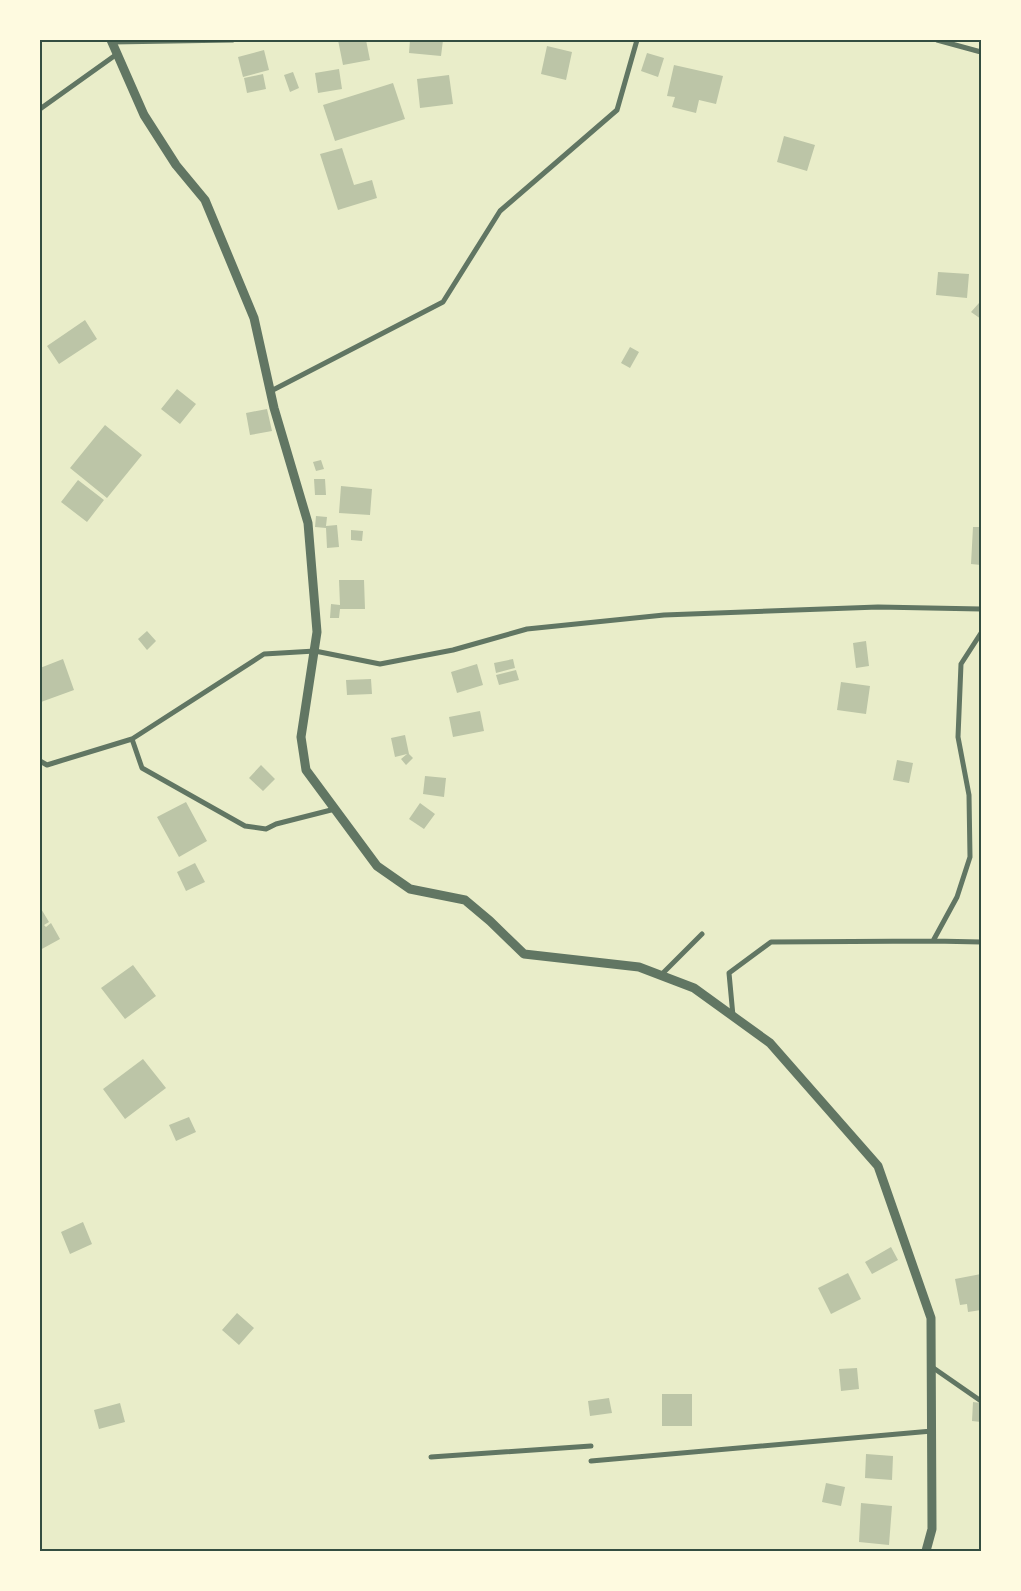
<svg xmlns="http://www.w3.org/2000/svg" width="1021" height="1591" viewBox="0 0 1021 1591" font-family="'DM Sans',sans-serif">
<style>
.building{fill:#bcc5a7}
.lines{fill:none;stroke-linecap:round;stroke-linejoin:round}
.minor{stroke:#617663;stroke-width:5}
.tertiary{stroke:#617663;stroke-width:9}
.neatline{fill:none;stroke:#344e41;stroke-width:2}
</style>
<rect width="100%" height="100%" fill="#e9edc9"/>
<!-- building -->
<path class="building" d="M338,40H366L370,60L343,65Z
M410,40H443L441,56L409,53Z
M547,46L572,52L566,80L541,74Z
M264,50L269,70L243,77L238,57Z
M647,53L664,58L658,77L641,71Z
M674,65L723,76L716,104L699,100L696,113L672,107L675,97L667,96Z
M339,69L342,89L318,93L315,73Z
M293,72L299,88L290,92L284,75Z
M263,74L266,89L247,93L244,78Z
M449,75L453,104L420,108L417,79Z
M393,83L405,119L335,141L323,105Z
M784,136L815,145L807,171L777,162Z
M342,148L354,185L372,180L377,198L338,210L320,154Z
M938,272L969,274L967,298L936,295Z
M979,303L981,305V319L971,312Z
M85,320L97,339L59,364L47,346Z
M630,347L639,352L630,368L621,363Z
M177,389L196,404L180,424L161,409Z
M267,409L272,431L250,435L246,413Z
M105,425L142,455L107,498L70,468Z
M321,460L324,469L316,471L313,462Z
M314,479H325L326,495H315Z
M78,480L104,500L87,522L61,502Z
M341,486L372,489L370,515L339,513Z
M316,516L327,517L326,526L337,525L339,547L327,548L326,528L315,527Z
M973,527H981V565L971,564Z
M351,530L363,531L362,541L351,540Z
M339,580H364L365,609H340L339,618H330L331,604L340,605Z
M147,631L156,641L147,650L138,639Z
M866,641L869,666L856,668L853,643Z
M63,659L74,690L41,702L40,668Z
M513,659L515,668L496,673L494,663Z
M477,664L483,685L457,693L451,672Z
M516,670L519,680L499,685L496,675Z
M371,679L372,694L347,695L346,680Z
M841,682L870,686L866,714L837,710Z
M480,711L484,731L453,737L449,717Z
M405,735L409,754L413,758L406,765L401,759L407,754L395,757L391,738Z
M897,760L913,763L909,783L893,780Z
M261,765L275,779L263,791L249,778Z
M425,776L446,778L444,797L423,794Z
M186,802L207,841L179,857L157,817Z
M420,803L435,814L424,829L409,819Z
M195,863L205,882L186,891L177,872Z
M40,907L49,922L44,925L46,927L51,923L60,939L40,950Z
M133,965L156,996L125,1019L101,988Z
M143,1059L166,1088L125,1119L103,1089Z
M189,1117L196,1132L176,1141L169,1125Z
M83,1222L92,1244L70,1254L61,1232Z
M891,1247L898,1260L872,1274L865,1262Z
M848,1273L861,1299L831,1314L818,1288Z
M981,1274V1310L968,1312L967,1304L960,1305L955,1279Z
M237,1313L254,1328L239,1345L222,1330Z
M857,1368L859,1389L841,1391L839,1369Z
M662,1394H692V1426H662Z
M609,1398L612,1413L590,1416L588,1401Z
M973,1402L981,1403V1422L972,1421Z
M120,1403L125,1422L99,1429L94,1410Z
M866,1454L893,1456L892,1480L865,1478Z
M826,1483L845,1487L841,1506L822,1502Z
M861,1503L892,1506L889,1545L859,1542Z"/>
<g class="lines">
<!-- minor -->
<path class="minor" d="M937,40L981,52
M112,42L233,40
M40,109L117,54
M271,391L443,302L500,211L617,110L637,40
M132,739L142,768L245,826L266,829L276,824L335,809
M40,761L47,765L132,739L264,654L315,651L380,664L453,650L527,629L664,615L878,607L981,609
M933,941L981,942
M661,975L702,934
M733,1016L729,973L771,942L933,941L957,897L970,857L969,795L958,737L961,664L981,633
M932,1367L981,1401
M431,1457L591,1446
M591,1461L932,1431"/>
<!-- tertiary -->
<path class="tertiary" d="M111,40L144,115L176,165L205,200L254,318L274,408L308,523L317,632L301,737L306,770L377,866L410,889L465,900L490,921L524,954L639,967L694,988L770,1043L878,1166L931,1318L932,1529L926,1551"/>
</g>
<!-- border -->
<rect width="1021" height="1591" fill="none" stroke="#fefae0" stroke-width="82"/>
<rect x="41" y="41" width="939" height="1509" class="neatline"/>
</svg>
